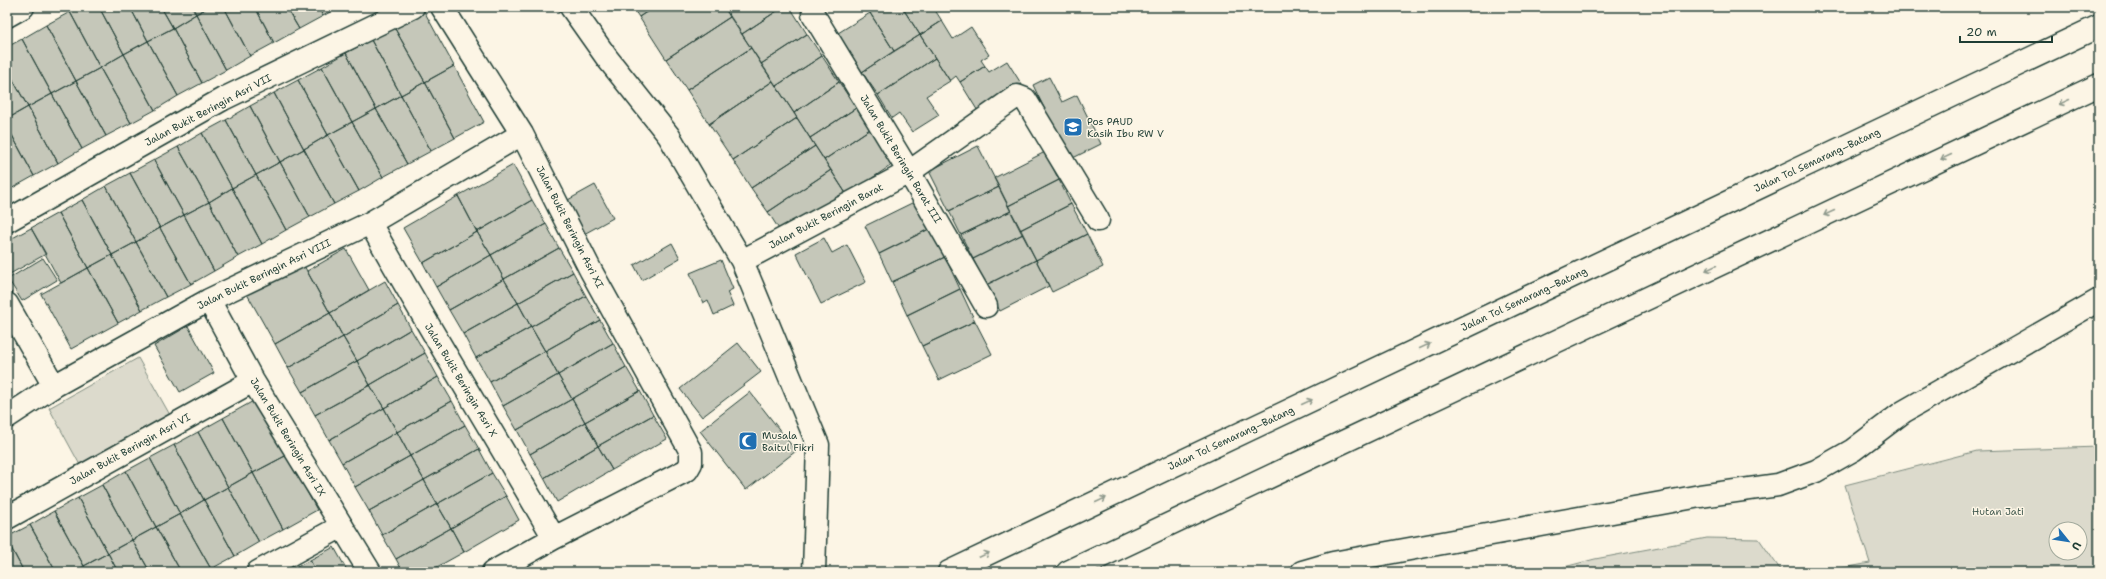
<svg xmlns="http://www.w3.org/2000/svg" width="2106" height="579" viewBox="0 0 2106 579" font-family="'Shantell Sans',sans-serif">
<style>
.green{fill:#dcdacc;stroke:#7e8c80;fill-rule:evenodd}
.building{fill:#c5c7b9;stroke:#1f3d34}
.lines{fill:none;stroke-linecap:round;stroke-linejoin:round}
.minor-casing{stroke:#1f3d34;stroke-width:25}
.highway-casing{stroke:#1f3d34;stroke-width:25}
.minor{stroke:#fcf5e5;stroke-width:22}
.highway{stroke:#fcf5e5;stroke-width:22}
.oneway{stroke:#8e998c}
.labels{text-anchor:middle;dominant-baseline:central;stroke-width:3;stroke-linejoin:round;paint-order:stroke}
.street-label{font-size:10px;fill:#1f3d34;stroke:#fcf5e5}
.poi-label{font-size:10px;fill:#1f3d34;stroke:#fcf5e5;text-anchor:start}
.park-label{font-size:10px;fill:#455c52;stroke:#fcf5e5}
</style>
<rect width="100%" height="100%" fill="#fcf5e5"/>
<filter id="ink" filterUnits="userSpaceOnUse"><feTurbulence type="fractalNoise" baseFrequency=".025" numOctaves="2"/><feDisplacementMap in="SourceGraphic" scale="8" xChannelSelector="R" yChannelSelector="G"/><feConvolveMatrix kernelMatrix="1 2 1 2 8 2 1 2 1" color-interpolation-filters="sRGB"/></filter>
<g filter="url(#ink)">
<!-- green -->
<path class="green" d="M138,358L170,415L80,465L49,408Z
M2099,447V572H1822L1870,563L1845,485L1977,451ZM2056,529H2080V553H2056Z
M1707,538L1759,539L1782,572H1545L1595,559Z"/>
<!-- building -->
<path class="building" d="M80,7H99L124,54L100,68L70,12Z
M99,7H130L148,41L124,54Z
M130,7H161L173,28L148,41Z
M161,7H192L196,14L173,28Z
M192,7H209L196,14Z
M209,7H224L250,56L226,70L196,14Z
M224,7H255L274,43L250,56Z
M255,7H286L299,29L274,43Z
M286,7H318L323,16L299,29Z
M318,7H339L323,16Z
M632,7H654L639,17Z
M654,7H724L730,17L666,59L639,17Z
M724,7H783L742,34Z
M783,7H790L807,34L761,64L742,34Z
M878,7H902L920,35L894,51L870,13Z
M902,7H933L942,21L920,35Z
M424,11L454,66L425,82L394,27Z
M70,12L100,68L76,81L46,25Z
M870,13L894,51L862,72L838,33Z
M196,14L226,70L202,83L173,28Z
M730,17L751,48L687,90L666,59Z
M942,21L953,39L971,27L989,55L981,60L985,66L960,82L956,76L950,81L920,35Z
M46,25L76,81L52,94L22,39Z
M394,27L425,82L401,95L371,40Z
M173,28L202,83L178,96L148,41Z
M807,34L822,56L776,86L761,64Z
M920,35L935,58L878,95L862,72Z
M22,39L52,94L28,107L7,69V47Z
M371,40L401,95L376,109L346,53Z
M148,41L178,96L155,110L124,54Z
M751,48L773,81L709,124L687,90Z
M346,53L376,109L352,122L322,67Z
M124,54L155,110L131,123L100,68Z
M822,56L839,82L794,113L776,86Z
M935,58L950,81L926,96L939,115L912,132L899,113L892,118L878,95Z
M1007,61L1022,85L979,113L960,82L985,66L989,72Z
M454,66L484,122L455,138L425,82Z
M322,67L352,122L328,135L298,80Z
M100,68L131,123L106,136L76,81Z
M7,69L28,107L7,119Z
M1049,77L1062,102L1077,95L1101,144L1069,160L1033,85Z
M298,80L328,135L304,149L274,93Z
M76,81L106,136L82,149L52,94Z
M773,81L797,118L733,160L709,124Z
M425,82L455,138L431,151L401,95Z
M839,82L856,108L810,138L794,113Z
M274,93L304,149L280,162L250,106Z
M52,94L82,149L58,163L28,107Z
M401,95L431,151L407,164L376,109Z
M250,106L280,162L256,175L226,120Z
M28,107L58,163L34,176L7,126V119Z
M856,108L870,129L824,160L810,138Z
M376,109L407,164L383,177L352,122Z
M797,118L815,146L751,188L733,160Z
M226,120L256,175L232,188L202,133Z
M352,122L383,177L359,191L328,135Z
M7,126L34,176L9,190L7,187Z
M870,129L893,164L847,195L824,160Z
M202,133L232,188L209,202L178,147Z
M328,135L359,191L334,204L304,149Z
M815,146L831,170L768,212L751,188Z
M978,146L999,187L949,211L929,171Z
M178,147L209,202L184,215L154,160Z
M304,149L334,204L310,217L280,162Z
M1045,152L1059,180L1008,206L994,178Z
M154,160L184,215L160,228L130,173Z
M280,162L310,217L286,230L256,175Z
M513,165L532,200L477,232L458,196Z
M831,170L847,195L784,237L768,212Z
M130,173L160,228L136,242L106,186Z
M256,175L286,230L262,244L232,188Z
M1059,180L1071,204L1020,230L1008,206Z
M595,185L613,218L584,234L566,201Z
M106,186L136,242L112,255L82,200Z
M999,187L1011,211L961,235L949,211Z
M232,188L262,244L238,257L209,202Z
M458,196L477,232L423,263L403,228Z
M82,200L112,255L88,268L58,213Z
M532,200L546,224L491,255L477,232Z
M918,200L931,228L879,254L865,226Z
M209,202L238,257L214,271L184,215Z
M1071,204L1087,234L1036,260L1020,230Z
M1011,211L1023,234L973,259L961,235Z
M58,213L88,268L61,283L31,228Z
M184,215L214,271L191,284L160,228Z
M546,224L559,248L504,279L491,255Z
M31,228L46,254L8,275L7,241Z
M160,228L191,284L166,297L136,242Z
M931,228L945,257L892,282L879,254Z
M477,232L491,255L436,287L423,263Z
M1023,234L1036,260L986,285L973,259Z
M1087,234L1103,267L1052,292L1036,260Z
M824,238L832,253L847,245L866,282L821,304L796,253Z
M136,242L166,297L142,310L112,255Z
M672,243L680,258L642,280L634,265Z
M559,248L573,272L518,303L504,279Z
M346,249L369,290L330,313L307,271Z
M112,255L142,310L118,323L88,268Z
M491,255L504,279L449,310L436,287Z
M945,257L960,289L907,315L892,282Z
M43,258L57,280L22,301L8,279Z
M721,260L733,289L727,292L733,306L714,315L708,300L703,303L690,273Z
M1036,260L1049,286L1000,311L986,285Z
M302,262L330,313L275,344L247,294Z
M88,268L118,323L71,349L41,294Z
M573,272L586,296L531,327L518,303Z
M504,279L518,303L463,334L449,310Z
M385,281L398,305L343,337L330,313Z
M960,289L975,321L922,346L907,315Z
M586,296L600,320L545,351L531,327Z
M518,303L531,327L476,358L463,334Z
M398,305L411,329L357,361L343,337Z
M330,313L343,337L288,368L275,344Z
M600,320L613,343L558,375L545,351Z
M975,321L992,354L939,380L922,346Z
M188,326L214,373L180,392L154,346Z
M531,327L545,351L490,382L476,358Z
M411,329L425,353L370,385L357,361Z
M343,337L357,361L302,392L288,368Z
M613,343L626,367L572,399L558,375Z
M738,343L761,372L702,417L680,389Z
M545,351L558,375L503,406L490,382Z
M425,353L438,377L384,408L370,385Z
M357,361L370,385L315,415L302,392Z
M626,367L640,391L585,422L572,399Z
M558,375L572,399L517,430L503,406Z
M438,377L452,401L397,432L384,408Z
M370,385L384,408L329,440L315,415Z
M640,391L653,415L598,446L585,422Z
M750,392L796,451L746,490L700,431Z
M257,399L287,455L253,473L223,418Z
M572,399L585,422L530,454L517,430Z
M452,401L465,425L410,456L397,432Z
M384,408L397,432L342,463L329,440Z
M653,415L667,439L612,470L598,446Z
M223,418L253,473L228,487L198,432Z
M585,422L598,446L544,478L530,454Z
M465,425L479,449L424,480L410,456Z
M198,432L228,487L204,500L174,445Z
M397,432L410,456L355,487L342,463Z
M174,445L204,500L180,514L150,458Z
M598,446L612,470L557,502L544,478Z
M479,449L492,473L437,504L424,480Z
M287,455L317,510L283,529L253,473Z
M410,456L424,480L369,511L355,487Z
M150,458L180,514L156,527L126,471Z
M126,471L156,527L132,540L102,485Z
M253,473L283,529L259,542L228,487Z
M492,473L506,496L451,528L437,504Z
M424,480L437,504L382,535L369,511Z
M102,485L132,540L108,553L78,498Z
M228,487L259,542L235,556L204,500Z
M506,496L519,520L464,552L451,528Z
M78,498L108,553L84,566L54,511Z
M204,500L235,556L211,569L180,514Z
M437,504L451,528L396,559L382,535Z
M54,511L84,566L74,572H56L30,525Z
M180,514L211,569L205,572H181L156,527Z
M30,525L56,572H24L7,540V537Z
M156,527L181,572H150L132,540Z
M451,528L464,552L428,572H403L396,559Z
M7,540L24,572H7Z
M132,540L150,572H118L108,553Z
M334,547L348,572H316L310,560Z
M108,553L118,572H87L84,566Z
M310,560L316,572H288Z"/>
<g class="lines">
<!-- minor casing -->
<g class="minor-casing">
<path id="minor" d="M442,7L522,134L591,271L691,452V463L687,470L554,538L493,572
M571,7L607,58L669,136L742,261L818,445L814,572
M813,14L909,172L986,306
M7,16L23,7
M7,221L223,99L413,7
M370,223C429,329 493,432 554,538
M742,261L909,172L1017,96L1025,99L1098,220
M209,300L253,381L370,572
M7,304L54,386
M7,417L54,386L209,300L370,223L522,134
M7,518L253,381
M258,572L342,526
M1302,572L1333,563L1700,496L1778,485L1816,471L1853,450L1903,412L2099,300"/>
</g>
<!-- highway casing -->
<g class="highway-casing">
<path id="highway" d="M949,572L2099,26
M1068,572L2099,85"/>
</g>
<!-- minor -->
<use href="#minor" class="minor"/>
<!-- highway -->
<use href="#highway" class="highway"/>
</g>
<!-- one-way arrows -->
<defs><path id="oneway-shaft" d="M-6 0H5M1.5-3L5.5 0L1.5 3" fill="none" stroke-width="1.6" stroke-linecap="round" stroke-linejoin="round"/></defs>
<g class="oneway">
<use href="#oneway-shaft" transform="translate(2064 102) rotate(155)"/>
<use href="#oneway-shaft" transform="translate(1946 157) rotate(155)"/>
<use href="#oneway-shaft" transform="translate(1829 213) rotate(155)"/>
<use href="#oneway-shaft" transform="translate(1711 268) rotate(155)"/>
<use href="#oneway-shaft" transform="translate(1425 346) rotate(-25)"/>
<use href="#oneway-shaft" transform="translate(1307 402) rotate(-25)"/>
<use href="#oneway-shaft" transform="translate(1101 500) rotate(-25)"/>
<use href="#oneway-shaft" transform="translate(984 555) rotate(-25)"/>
</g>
</g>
<!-- icons -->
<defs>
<g id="school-square" transform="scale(1)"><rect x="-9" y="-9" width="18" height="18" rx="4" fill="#1f6fb2" stroke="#fcf5e5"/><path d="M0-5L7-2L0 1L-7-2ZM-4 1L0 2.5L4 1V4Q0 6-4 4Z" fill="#fff"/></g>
<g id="mosque-square" transform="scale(1)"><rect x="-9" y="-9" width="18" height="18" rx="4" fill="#1f6fb2" stroke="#fcf5e5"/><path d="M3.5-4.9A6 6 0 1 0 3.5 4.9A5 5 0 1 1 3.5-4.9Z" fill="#fff"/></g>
</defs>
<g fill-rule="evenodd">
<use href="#school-square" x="1073" y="127"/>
<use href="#mosque-square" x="748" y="441"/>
</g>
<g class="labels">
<!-- street labels -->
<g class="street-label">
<text transform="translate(208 110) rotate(-28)">Jalan Bukit Beringin Asri VII</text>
<text transform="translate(901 159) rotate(59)">Jalan Bukit Beringin Barat III</text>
<text transform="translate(1817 160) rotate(-25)">Jalan Tol Semarang–Batang</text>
<text transform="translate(826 216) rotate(-28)">Jalan Bukit Beringin Barat</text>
<text transform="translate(570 227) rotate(63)">Jalan Bukit Beringin Asri XI</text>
<text transform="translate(264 274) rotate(-26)">Jalan Bukit Beringin Asri VIII</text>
<text transform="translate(1524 299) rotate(-25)">Jalan Tol Semarang–Batang</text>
<text transform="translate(461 380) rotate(59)">Jalan Bukit Beringin Asri X</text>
<text transform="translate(288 437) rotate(59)">Jalan Bukit Beringin Asri IX</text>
<text transform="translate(1231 438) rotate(-25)">Jalan Tol Semarang–Batang</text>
<text transform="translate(130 449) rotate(-29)">Jalan Bukit Beringin Asri VI</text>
</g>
<!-- poi labels -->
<g class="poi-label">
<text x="1087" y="121">Pos PAUD<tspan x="1087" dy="12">Kasih Ibu RW V</tspan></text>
<text x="762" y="435">Musala<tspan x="762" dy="12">Baitul Fikri</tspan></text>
</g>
<!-- park labels -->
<g class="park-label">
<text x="1998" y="511">Hutan Jati</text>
</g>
</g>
<!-- margin -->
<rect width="2106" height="579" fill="none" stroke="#fcf5e5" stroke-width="24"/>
<rect x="12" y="12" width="2082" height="555" fill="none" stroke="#1f3d34" stroke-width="1.5" filter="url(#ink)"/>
<!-- north arrow -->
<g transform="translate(2068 541) rotate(120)"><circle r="19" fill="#fcf5e5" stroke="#a4ab9e"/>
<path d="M0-3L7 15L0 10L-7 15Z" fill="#1f6fb2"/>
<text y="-6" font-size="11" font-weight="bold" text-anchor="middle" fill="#1f3d34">U</text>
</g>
<!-- scale -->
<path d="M1960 36v6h92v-6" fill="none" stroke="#1f3d34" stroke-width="2"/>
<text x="1966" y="36" font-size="12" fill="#1f3d34" stroke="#fcf5e5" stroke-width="3" paint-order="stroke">20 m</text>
</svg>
